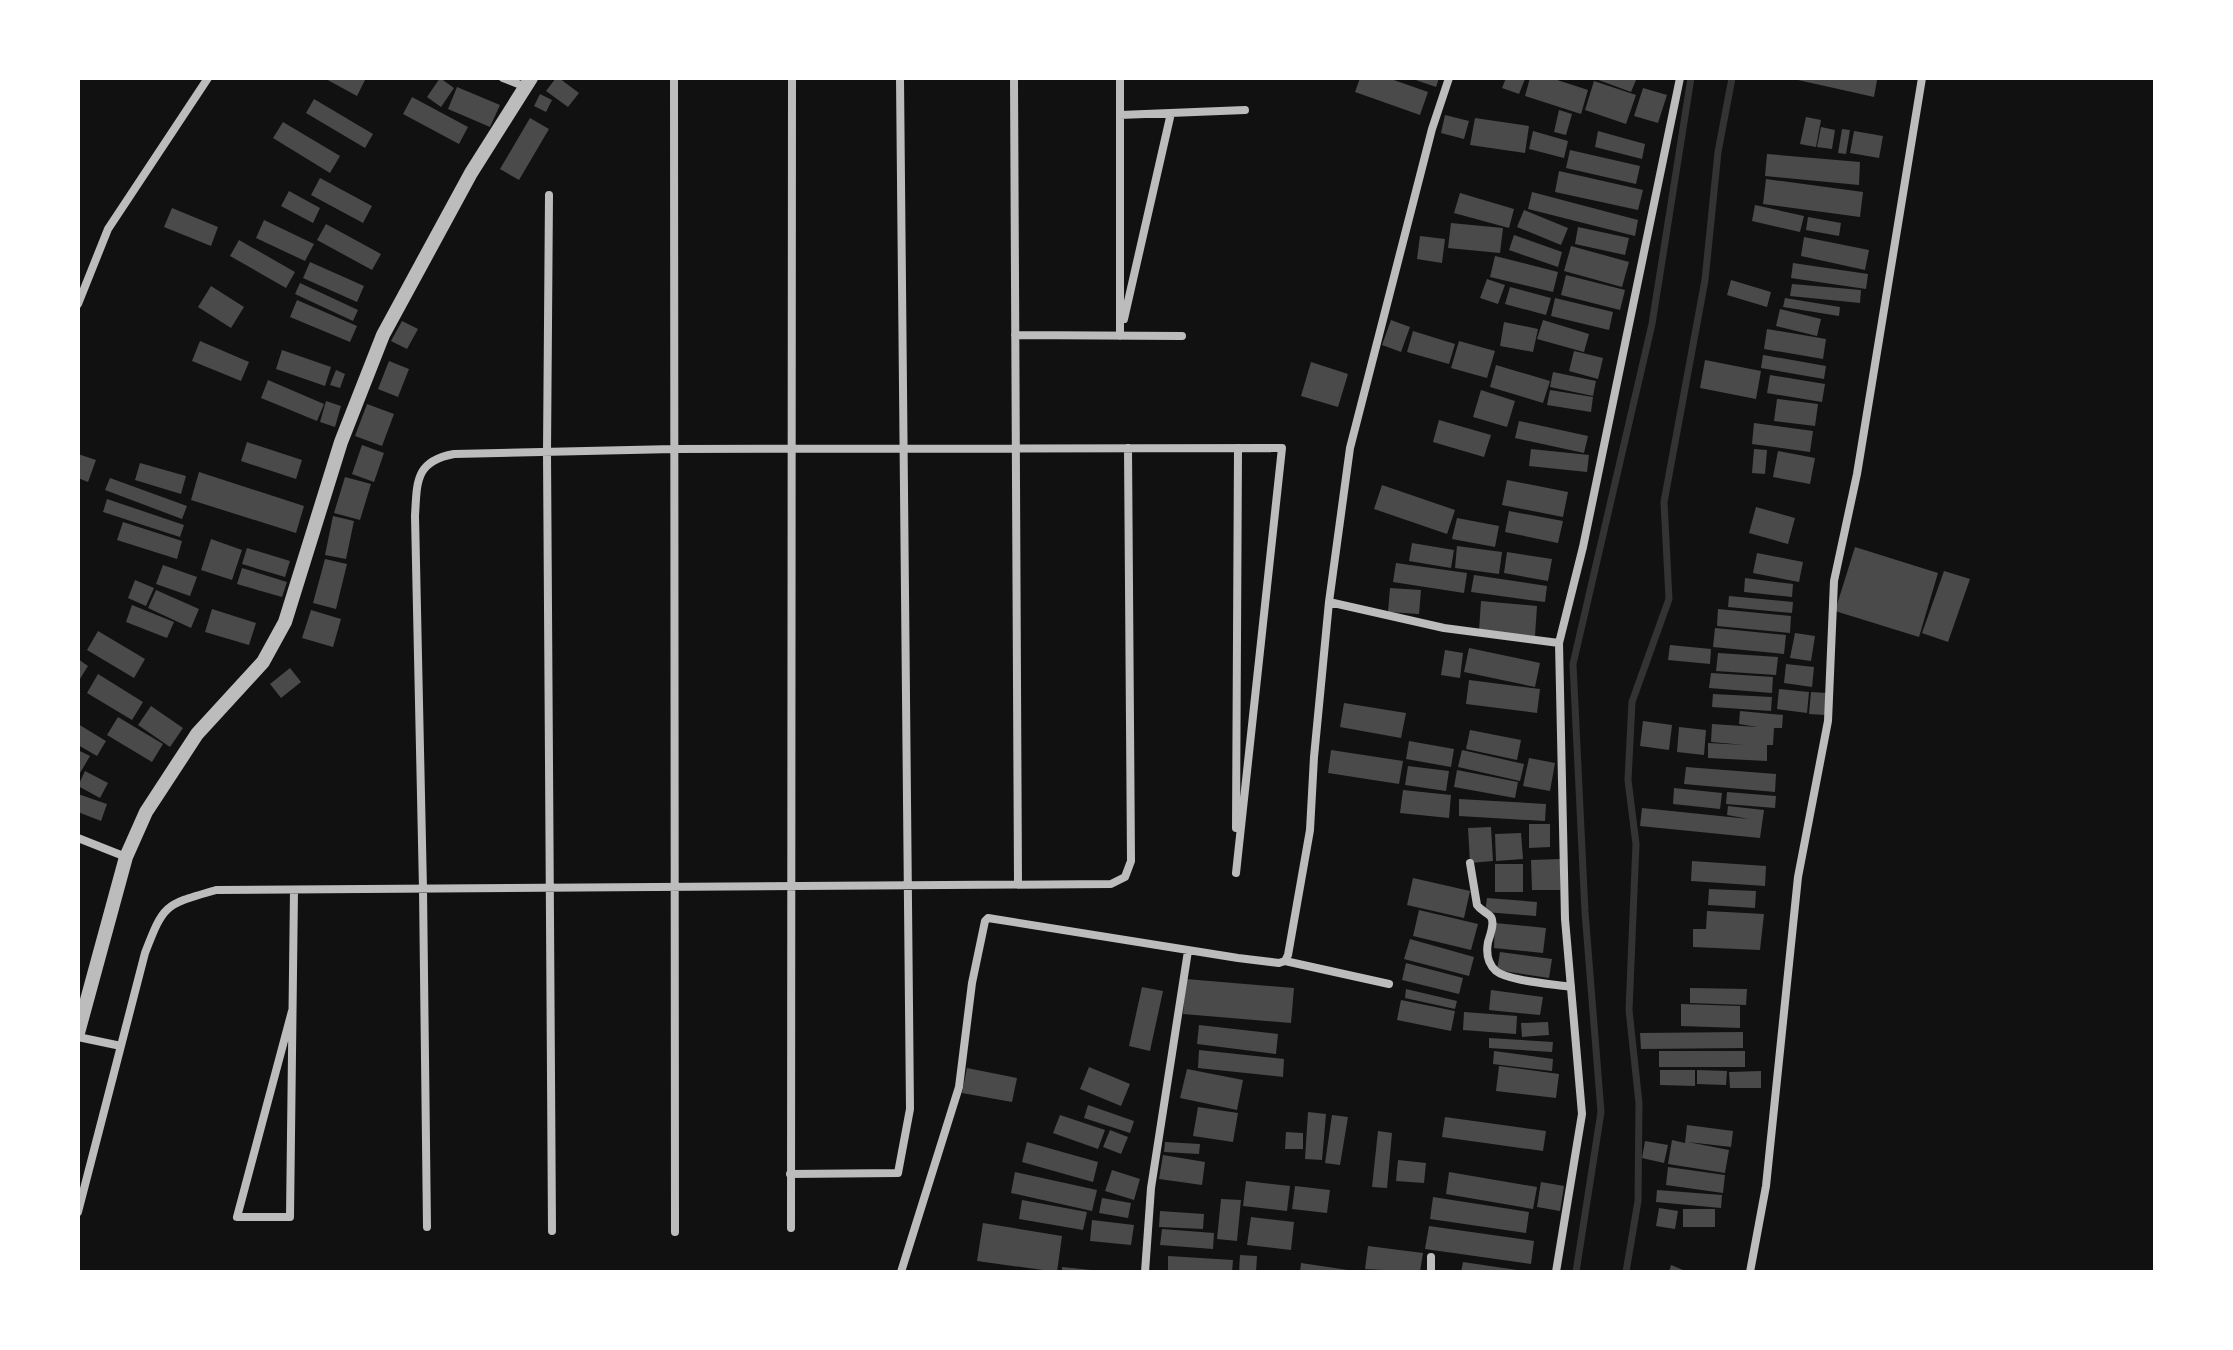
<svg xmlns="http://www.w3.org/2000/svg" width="2233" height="1350" viewBox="0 0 2233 1350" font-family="'Alegreya Sans',sans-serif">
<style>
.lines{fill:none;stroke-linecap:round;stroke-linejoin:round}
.stream{stroke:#333;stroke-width:7}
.building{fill:#4a4a4a}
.minor{stroke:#bcbcbc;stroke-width:8}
.tertiary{stroke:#bcbcbc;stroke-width:14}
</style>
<rect width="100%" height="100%" fill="#111"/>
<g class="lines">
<!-- stream -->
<path class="stream" d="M1576,1272L1601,1112L1585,912L1573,664L1652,324L1691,78
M1626,1272L1638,1201L1639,1103L1629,1010L1636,844L1628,780L1632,702L1669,599L1664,502L1705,280L1718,152L1732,78"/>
</g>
<!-- building -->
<path class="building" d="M324,78H366L357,96Z
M440,78L454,88L441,107L427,97Z
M556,78H559L579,93L568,107L546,91Z
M1360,78H1388L1428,92L1420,115L1355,92Z
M1410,78H1439L1436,87Z
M1506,78L1525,79L1519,94L1502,88Z
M1530,78H1551L1588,90L1581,114L1525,96Z
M1593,78H1631L1636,80L1631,92Z
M1789,78H1865L1877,80L1874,97Z
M1594,81L1636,95L1626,124L1585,110Z
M457,87L500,105L490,127L448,109Z
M1643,88L1667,95L1658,123L1634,116Z
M540,94L552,100L546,112L534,106Z
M412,97L468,127L459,144L403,114Z
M314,99L373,134L365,148L306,113Z
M1559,110L1572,114L1566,135L1554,132Z
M1445,115L1469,121L1464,139L1441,133Z
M1806,117L1821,120L1816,147L1800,144Z
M530,118L549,129L519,180L500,169Z
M1475,118L1529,126L1525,153L1470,145Z
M283,122L340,156L330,173L273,138Z
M1821,127L1835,130L1832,149L1817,147Z
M1842,129L1850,130L1846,154L1838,153Z
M1533,131L1568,141L1564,158L1529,149Z
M1598,131L1645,144L1642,159L1595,147Z
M1854,131L1883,136L1879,158L1850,153Z
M1570,150L1640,166L1636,184L1566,168Z
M1767,154L1860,162L1859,185L1765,176Z
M1559,171L1643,190L1638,210L1555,192Z
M320,178L372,206L363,223L311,195Z
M1766,179L1863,192L1860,217L1763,204Z
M289,191L320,208L313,223L281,206Z
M1532,192L1638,220L1635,236L1528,209Z
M1460,193L1514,209L1509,228L1454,213Z
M1755,205L1804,216L1800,232L1752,221Z
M172,208L218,227L211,246L164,227Z
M1524,210L1568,228L1561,245L1517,227Z
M1808,217L1841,223L1839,236L1806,230Z
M264,220L314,244L305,261L256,238Z
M1451,223L1503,228L1500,253L1448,248Z
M326,224L381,254L372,270L317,240Z
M1578,227L1629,238L1625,255L1575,244Z
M1514,235L1562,252L1558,267L1509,250Z
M1420,236L1445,239L1442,263L1417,259Z
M1804,237L1869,250L1865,270L1801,256Z
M239,240L295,272L286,288L230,256Z
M1571,246L1629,262L1622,287L1564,271Z
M1495,256L1558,272L1553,292L1490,277Z
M310,262L364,286L357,302L303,278Z
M1793,263L1868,274L1866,289L1791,278Z
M1566,275L1625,290L1620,310L1561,295Z
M1487,279L1505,285L1498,304L1480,298Z
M1731,280L1771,292L1767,307L1727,295Z
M300,283L358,310L353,321L295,294Z
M1792,284L1861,290L1860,303L1790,296Z
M211,286L244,307L231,328L198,307Z
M1510,287L1551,298L1546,315L1505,304Z
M1555,298L1613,312L1609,330L1551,316Z
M1785,298L1840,307L1839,316L1783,307Z
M297,300L357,326L350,342L290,317Z
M1780,309L1821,319L1817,336L1776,326Z
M1391,320L1410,327L1401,352L1382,345Z
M1543,320L1589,334L1584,352L1537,339Z
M402,321L418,329L407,349L391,341Z
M1504,322L1538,329L1533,352L1500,346Z
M1767,329L1826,339L1823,359L1764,349Z
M1413,331L1455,344L1449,364L1407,352Z
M200,341L249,362L241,381L192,361Z
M1459,341L1495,351L1487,378L1451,368Z
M282,350L331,367L325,386L276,369Z
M1574,351L1603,358L1598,379L1569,371Z
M1763,355L1826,366L1824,379L1761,368Z
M1705,360L1761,371L1756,399L1700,388Z
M389,361L409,369L398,397L378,389Z
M1311,362L1348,374L1338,407L1301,396Z
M1496,365L1550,381L1543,403L1490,387Z
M336,370L345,374L340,388L330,385Z
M1553,372L1596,381L1593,396L1550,387Z
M1770,375L1825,384L1822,402L1767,393Z
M268,380L324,404L317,421L261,398Z
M1481,390L1515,401L1507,427L1473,417Z
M1550,390L1593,397L1591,412L1547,405Z
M1777,399L1818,404L1815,426L1774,421Z
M326,401L341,406L335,427L320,422Z
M367,404L394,414L382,446L355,436Z
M1439,420L1491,435L1484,457L1433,442Z
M1519,421L1588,436L1584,453L1515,438Z
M1754,423L1813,431L1810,452L1752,444Z
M247,442L302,460L296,479L241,461Z
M362,445L384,453L374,482L352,474Z
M1531,449L1589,455L1587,472L1529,466Z
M1754,449L1767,450L1765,474L1752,473Z
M1778,451L1815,458L1810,484L1773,477Z
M78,454L96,460L88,482L78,478Z
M140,463L186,476L181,494L135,480Z
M199,472L304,506L296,533L191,500Z
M345,477L371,484L360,520L334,513Z
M110,478L187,506L182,519L105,490Z
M1507,480L1568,492L1563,517L1502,505Z
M1382,485L1455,510L1447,534L1374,509Z
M107,499L184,525L180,537L103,512Z
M1756,507L1795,518L1788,544L1749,533Z
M1509,511L1563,521L1558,543L1505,532Z
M333,516L354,521L346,559L325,555Z
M1457,518L1499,526L1495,547L1452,539Z
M123,522L182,541L177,559L117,540Z
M211,539L242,550L232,580L201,570Z
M1412,543L1454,550L1451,568L1409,561Z
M1457,546L1502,552L1499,574L1455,568Z
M1855,547L1938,573L1919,637L1835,611Z
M247,548L290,561L285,577L242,564Z
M1507,552L1552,559L1548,581L1504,573Z
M1757,553L1803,562L1799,582L1753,573Z
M325,559L347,564L336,609L313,603Z
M1396,563L1467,573L1464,593L1393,582Z
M163,565L197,577L190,596L156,584Z
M242,568L287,582L282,597L237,584Z
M1944,571L1970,579L1948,642L1922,633Z
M1474,575L1547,586L1545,602L1471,592Z
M1745,578L1793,584L1792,597L1744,592Z
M135,580L154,588L146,606L128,598Z
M1390,588L1421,590L1419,614L1388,612Z
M156,590L199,609L191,628L148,608Z
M1729,596L1793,602L1792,613L1728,607Z
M1481,601L1537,606L1535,636L1479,631Z
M132,605L174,622L167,638L126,622Z
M212,609L256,623L249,645L205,632Z
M1718,609L1791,616L1790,633L1717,626Z
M311,610L341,619L333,647L302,638Z
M1715,628L1786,635L1784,654L1713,647Z
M98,631L145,659L134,678L87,650Z
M1795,633L1815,636L1811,661L1790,658Z
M1670,645L1711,649L1710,664L1668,660Z
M1469,648L1540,663L1535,687L1464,672Z
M1445,650L1463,653L1460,678L1441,675Z
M1718,653L1778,657L1776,675L1716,671Z
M78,659L88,666L78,682Z
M1786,664L1814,667L1812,687L1784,683Z
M290,668L301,682L281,698L270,684Z
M1711,673L1773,677L1772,693L1709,688Z
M98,674L143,702L132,720L87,693Z
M1469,680L1540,689L1537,713L1466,704Z
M1779,689L1809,692L1807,713L1777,709Z
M1811,692L1828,693L1826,715L1809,714Z
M1713,694L1772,697L1771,711L1712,707Z
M1344,703L1406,713L1401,738L1340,727Z
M151,706L183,728L170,747L138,725Z
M1740,711L1783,715L1782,728H1774L1773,745H1767V761L1708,758V743L1745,745L1711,742L1712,724L1757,727L1739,724Z
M118,717L163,744L152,762L107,735Z
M1643,721L1672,725L1669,750L1640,746Z
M78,724L106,741L97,756L78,745Z
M1679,727L1706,730L1704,755L1677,752Z
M1470,730L1521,740L1517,760L1466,749Z
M1409,741L1454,749L1451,767L1406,759Z
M78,750L90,756L80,773L78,772Z
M1331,750L1403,761L1399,784L1328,773Z
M1462,750L1524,764L1520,781L1458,767Z
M1529,758L1555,763L1550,791L1523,786Z
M1408,766L1449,771L1446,791L1405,785Z
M1686,767L1776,774L1775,792L1684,784Z
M1457,770L1518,782L1515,798L1454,787Z
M85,771L108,783L100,798L78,786Z
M1674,788L1722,793L1720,809L1673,804Z
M1403,790L1451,795L1449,818L1400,813Z
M1727,792L1776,796L1775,808L1726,804Z
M78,794L107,804L101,821L78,812Z
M1459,799L1546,804L1545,821L1459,816Z
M1728,806L1764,810L1760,838L1640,826L1642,808L1749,819L1727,815Z
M1529,824H1550V847L1529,848Z
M1491,827L1493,861L1470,863L1468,828Z
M1521,833L1523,859L1496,861L1495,834Z
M1560,859V890H1532L1531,860Z
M1692,861L1766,866L1765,886L1691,881Z
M1495,864H1523V892H1495Z
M1413,878L1470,891L1464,918L1407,905Z
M1709,889L1756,891L1755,908L1708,905Z
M1487,898L1537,902L1536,916L1485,912Z
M1419,910L1478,924L1471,950L1413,936Z
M1707,911L1764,914L1760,950L1693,947V929H1706Z
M1495,923L1546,928L1543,953L1494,948Z
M1410,939L1474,957L1469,976L1404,959Z
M1500,952L1552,959L1549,978L1497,970Z
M1406,963L1463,978L1459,994L1402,980Z
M1186,979L1294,988L1291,1023L1183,1014Z
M1142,987L1163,991L1150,1051L1129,1046Z
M1690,988L1747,989L1746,1005L1690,1003Z
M1406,989L1457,1001L1455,1009L1405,998Z
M1491,990L1543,997L1540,1015L1489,1010Z
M1401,1000L1455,1011L1451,1031L1397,1020Z
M1681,1004L1740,1006V1028L1681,1026Z
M1464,1012L1517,1016L1516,1034L1463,1030Z
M1548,1022L1549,1035L1522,1037L1521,1023Z
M1199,1025L1278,1034L1276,1054L1197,1044Z
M1743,1032V1048L1641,1049L1640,1033Z
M1489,1038L1553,1042L1552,1052L1489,1048Z
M1199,1050L1284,1059L1283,1077L1198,1068Z
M1494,1051L1553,1059L1552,1071L1493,1064Z
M1659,1051H1745V1067H1659Z
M1499,1066L1559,1074L1556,1098L1496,1091Z
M1089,1067L1130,1084L1121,1106L1080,1089Z
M967,1068L1017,1078L1012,1102L962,1093Z
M1187,1069L1243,1080L1237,1110L1180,1098Z
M1660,1070H1695V1086L1660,1085Z
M1697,1070L1727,1071L1726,1085L1697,1084Z
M1761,1071V1088H1730L1729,1072Z
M1088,1105L1134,1121L1130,1133L1084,1118Z
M1198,1107L1238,1113L1233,1142L1193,1136Z
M1308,1112L1326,1114L1322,1160L1305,1159Z
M1060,1115L1105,1130L1098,1149L1053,1133Z
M1332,1115L1348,1117L1340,1165L1325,1163Z
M1445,1117L1546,1131L1543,1151L1442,1137Z
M1687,1125L1733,1131L1731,1147L1688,1142L1729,1150L1725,1173L1668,1164L1672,1140L1685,1143Z
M1110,1130L1128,1137L1121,1154L1103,1147Z
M1378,1131L1392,1133L1387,1188L1372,1187Z
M1286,1132L1303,1133V1149H1285Z
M1645,1141L1668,1145L1664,1163L1642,1158Z
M1027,1142L1098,1162L1093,1182L1022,1162Z
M1165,1142L1200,1144L1199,1154L1164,1152Z
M1163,1155L1205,1162L1202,1185L1159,1179Z
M1398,1160L1426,1163L1424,1183L1396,1181Z
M1668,1167L1725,1175L1723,1193L1666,1185Z
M1112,1170L1140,1179L1134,1200L1105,1191Z
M1015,1172L1097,1190L1092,1211L1011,1193Z
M1449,1172L1537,1187L1533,1209L1446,1194Z
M1246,1181L1290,1186L1287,1211L1243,1206Z
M1541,1182L1564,1186L1560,1211L1537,1207Z
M1295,1186L1330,1190L1327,1213L1292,1209Z
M1657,1190L1722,1195L1721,1208L1656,1202Z
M1433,1197L1529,1212L1526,1233L1430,1219Z
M1102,1198L1131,1203L1128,1218L1099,1213Z
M1221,1199L1241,1200L1237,1241L1217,1239Z
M1022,1200L1087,1212L1083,1230L1019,1219Z
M1659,1208L1678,1211L1675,1229L1656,1226Z
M1683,1209H1715V1227H1683Z
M1160,1211L1204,1214L1203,1229L1159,1227Z
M1251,1217L1294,1222L1291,1250L1247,1245Z
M1092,1220L1134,1225L1131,1245L1090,1241Z
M983,1223L1062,1236L1057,1272L977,1261Z
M1429,1226L1534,1241L1531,1264L1425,1249Z
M1162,1229L1214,1233L1213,1249L1160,1245Z
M1368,1246L1423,1253L1420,1272L1365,1269Z
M1240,1255L1257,1256L1256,1272H1239Z
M1168,1256L1233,1260L1232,1272H1168Z
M1463,1262L1517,1270V1272H1461Z
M1301,1263L1348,1270V1272H1300Z
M1671,1265L1688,1272H1669Z
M1062,1267L1091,1270V1272H1062Z"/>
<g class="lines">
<!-- minor -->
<path class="minor" d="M503,78L526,87
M674,78L675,1232
M1014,78L1018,884
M1120,78V336
M1120,115L1245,110
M549,195L547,452L552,1231
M78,304L108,229L208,78
M1124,319L1171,113
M1015,335L1182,336
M1329,602L1444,628L1559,643
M1236,828L1238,448
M78,838L126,857
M1470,863L1477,905C1481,911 1487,912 1491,917C1495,923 1490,935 1488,942C1486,953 1487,963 1496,971C1508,981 1554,984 1571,987
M1285,961L1389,984
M292,1011L237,1217H290L294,890
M78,1037L121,1046
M790,1174L898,1173L910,1109L900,78
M78,1212L145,953C164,904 164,905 216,890L1111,884L1125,877L1131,861L1128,448
M427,1227L423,889L415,516C417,482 415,461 454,454L674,449L1282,448L1236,873
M791,1228L792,78
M901,1272L959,1087L972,983L985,921L988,918L1238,958L1279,963L1285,961L1288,955L1310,830L1314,757L1329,602L1350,448L1432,129L1449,78
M1145,1272L1151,1188L1188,951
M1431,1272V1257
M1556,1272L1582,1114L1565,919L1559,643L1583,547L1680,78
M1750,1272L1766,1186L1798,877L1828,721L1834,581L1857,474L1922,78"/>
<!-- tertiary -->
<path class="tertiary" d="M78,1033L126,857L146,812L197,734L263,662L285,622L341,442L383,335L471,173L531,78"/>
</g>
<!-- border -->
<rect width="2233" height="1350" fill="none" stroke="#ffffff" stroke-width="160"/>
</svg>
